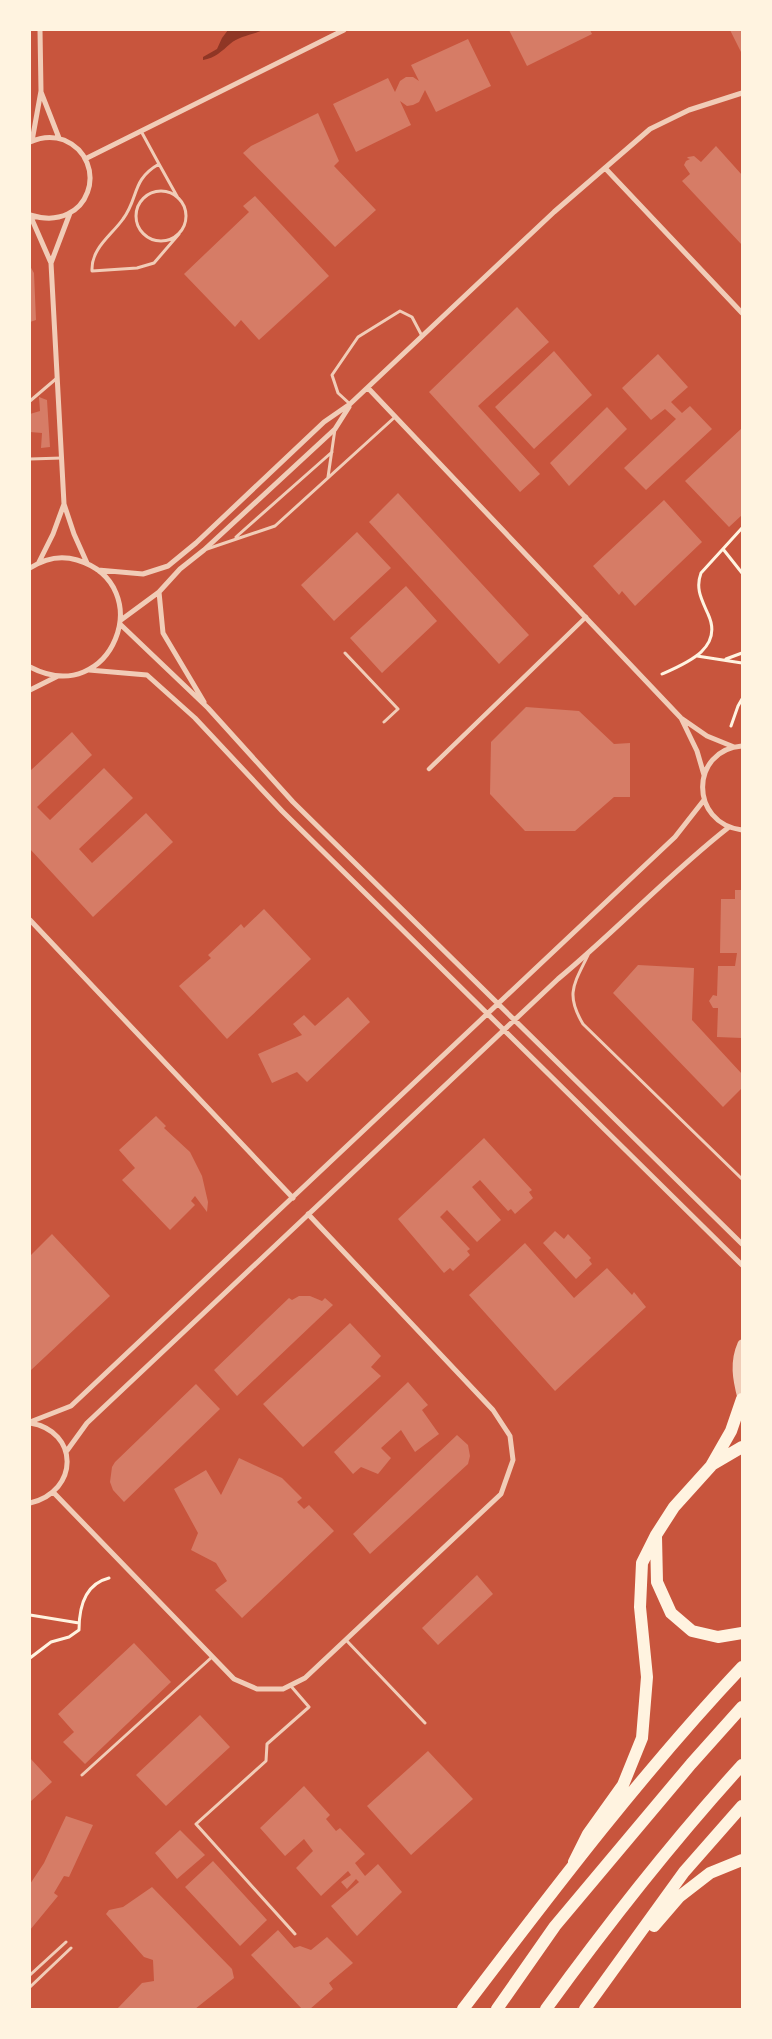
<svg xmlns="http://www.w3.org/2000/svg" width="772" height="2039" viewBox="0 0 772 2039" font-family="Jost,sans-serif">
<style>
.water{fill:#8f3625}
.building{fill:#d67c66}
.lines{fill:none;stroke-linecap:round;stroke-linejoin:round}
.path{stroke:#fff3e0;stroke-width:3}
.service{stroke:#f1ccb7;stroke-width:3}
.pedestrian{stroke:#f1ccb7;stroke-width:4.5}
.minor{stroke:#f1ccb7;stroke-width:5}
.tertiary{stroke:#f1ccb7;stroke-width:9}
.motorway{stroke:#fff3e0;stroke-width:12}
</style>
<rect width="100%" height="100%" fill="#c8553d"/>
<!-- water -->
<path class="water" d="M228,30H263C253,35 239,36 230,44C222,51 215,58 203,60V57L217,49L222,38Z"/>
<!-- building -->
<path class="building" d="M509,30H590L592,34L527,66Z
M730,30H742V51L741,52Z
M468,39L491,86L436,112L425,90L419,102L413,105L407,106L400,101L411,125L356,152L333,104L388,78L395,92L400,81L406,77H413L419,81L411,65Z
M318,113L339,161L334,166L376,210L335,247L243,153L251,146Z
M716,146L742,175V245L682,181L690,174L684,165L686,161L690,159L687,158L688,157L694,156L701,162Z
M255,196L329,276L259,340L241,320L235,327L184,274L249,212L243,206Z
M30,266L34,273L36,320L30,322Z
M517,307L549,342L478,406L540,474L520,492L429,392Z
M554,351L592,395L534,449L495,407Z
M658,354L688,387L671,402L682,413L690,406L712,429L646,490L624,468L676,419L665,409L651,420L622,388Z
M39,397L47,400L50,447L41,448L42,433L30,432V414L40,411Z
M607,407L627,429L569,486L550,463Z
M742,428V515L729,527L685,481Z
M398,493L529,635L499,664L369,522Z
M664,500L702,542L635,606L622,591L619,595L593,566Z
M357,532L391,568L334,621L301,585Z
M406,586L437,621L382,673L350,638Z
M526,707L579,711L614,744L630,743V797H614L575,831H525L490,794L491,742Z
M72,732L92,755L37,807L50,820L104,768L133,798L79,849L92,863L146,813L173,842L93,917L30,849V771Z
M735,890H742V1038L717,1037L718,1008H713L709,1001L713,995L717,996L718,966H735L737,953H720L721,899H735Z
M264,909L311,959L227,1039L179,986L211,958L208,955L241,924L244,928Z
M638,965L694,968L692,1020L742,1074V1088L723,1107L613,993Z
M348,997L370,1022L307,1082L297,1072L272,1083L258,1054L302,1035L293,1024L304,1015L315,1026Z
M156,1116L166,1126L164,1128L190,1152L202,1176L208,1202L207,1212L195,1196L191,1201L195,1205L170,1230L122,1180L135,1168L119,1150Z
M484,1138L532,1190L529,1192L533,1198L515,1214L511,1209L508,1211L480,1180L472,1187L501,1220L477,1242L447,1210L440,1217L470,1249L467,1251L470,1255L453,1271L450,1268L444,1273L398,1219Z
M555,1231L564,1239L568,1234L591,1258L589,1260L592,1264L576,1279L543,1243Z
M52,1234L110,1296L30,1371V1254L31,1255Z
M525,1243L574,1298L607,1268L632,1295L634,1292L646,1307L555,1391L469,1295Z
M299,1296H310L322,1301L325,1298L333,1305L237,1396L214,1370L289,1298L292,1300Z
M350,1323L381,1356L371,1367L381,1376L303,1447L263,1404Z
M408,1382L428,1405L422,1410L439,1434L415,1452L401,1430L381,1448L391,1458L378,1474L361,1467L353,1474L334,1452Z
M196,1384L220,1409L124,1502L113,1490L110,1482L112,1467L115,1462Z
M457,1435L468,1445L470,1456L468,1464L370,1554L353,1534Z
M239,1458L282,1478L302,1498L297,1502L304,1509L309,1505L334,1531L242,1618L215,1590L227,1581L216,1563L191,1550L198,1533L174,1489L206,1470L221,1495Z
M477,1575L493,1594L438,1645L422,1628Z
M134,1643L171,1682L85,1764L63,1742L74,1732L58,1714Z
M200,1715L230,1747L166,1806L136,1775Z
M428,1751L473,1799L411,1855L367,1806Z
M30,1758L52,1782L30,1802Z
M304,1786L330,1815L326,1819L336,1831L340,1828L365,1854L355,1863L365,1876L378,1864L402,1892L357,1936L331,1906L359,1882L356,1879L347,1889L341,1882L351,1875L348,1871L321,1896L296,1868L313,1851L304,1839L285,1856L260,1828Z
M66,1816L93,1825L69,1877L64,1876L54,1893L58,1896L30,1930V1884L44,1863Z
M180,1830L205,1855L177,1879L155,1853Z
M213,1861L267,1920L240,1946L185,1887Z
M152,1887L232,1969L234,1978L195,2009H117L142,1983L154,1981L153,1960L144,1957L106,1914L109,1910L123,1907Z
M278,1930L294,1948L300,1946L311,1950L327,1937L353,1963L329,1983L333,1989L310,2009H302L251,1955Z"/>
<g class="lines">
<!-- path -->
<path class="path" d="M723,549L742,573
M697,656L742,663
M726,659L742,653
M662,674C687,663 724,648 708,614C702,600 695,589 701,573L742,528
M731,726L738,706L742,699
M30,1615L79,1623
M30,1658L51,1642L69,1637L79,1630C79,1608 85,1584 109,1578"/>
<!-- service -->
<path class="service" d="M141,131L159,164
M136 216a25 25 0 1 1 50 0a25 25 0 1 1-50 0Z
M178,198L159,164C131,180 139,198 123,219C111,236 91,248 92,271L137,268L154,263L179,234
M30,401L57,378
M350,404L338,393L332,375L358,337L400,311L412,317L422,336
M30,459L62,458
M328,477L335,429
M236,537L332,452
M207,549L275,526L395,417
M345,653L398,709L384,722
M588,955C574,984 565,994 583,1024L742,1179
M346,1640L425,1723
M290,1685L309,1707L267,1744L266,1761L196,1824L295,1934
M82,1775L212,1657
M30,1975L66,1942
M30,1987L71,1948"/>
<!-- pedestrian -->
<path class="pedestrian" d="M429,769L586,617"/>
<!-- minor -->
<path class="minor" d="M41,92L59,138
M32,141L41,91L40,30
M30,142C41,137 53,136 64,140C111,160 91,234 30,215
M85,159L344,30
M605,168L742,313
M30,215L51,263L64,504L74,534L87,563
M51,263L70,213
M368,388L681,718L707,736L734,747
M39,562L53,534L64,504
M30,568C44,559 61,555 77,560C160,585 112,710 30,667
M98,570L143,574L168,566L196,543L324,422L350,404L554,212L650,129L689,110L742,93
M159,592L163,633L204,702
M121,620L159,592L180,569L204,550L335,429L349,407
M121,625L208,708L293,802L742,1244
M89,670L147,675L195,718L282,811L742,1265
M30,690L58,676
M681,718L697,751L704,775
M742,746C690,750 689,823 742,830
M30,920L293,1198
M30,1422L71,1406L675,837L704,800
M30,1423C79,1431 80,1491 30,1503
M66,1452L87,1423L558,979C617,930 669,874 729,827
M54,1493L234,1679L257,1689H283L305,1678L501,1494L513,1460L510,1436L493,1410L308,1214"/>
<!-- tertiary -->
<path class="tertiary" d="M742,1344C734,1362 737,1379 742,1398"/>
<!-- motorway -->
<path class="motorway" d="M713,1464L742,1447
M656,1537L657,1582L671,1613L692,1631L718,1637L742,1633
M574,1862L588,1834L623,1785L642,1738L647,1677L640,1607L642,1563L656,1535L674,1507L711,1466L731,1431L742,1399
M654,1926L679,1897L710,1873L742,1860
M463,2009C552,1892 641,1774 742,1667
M497,2009L555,1926L691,1764L742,1707
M546,2009C607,1925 672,1842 742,1765
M585,2009L684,1872L742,1806"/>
</g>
<!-- border -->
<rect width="772" height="2039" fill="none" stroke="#fff3e0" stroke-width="62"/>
</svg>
